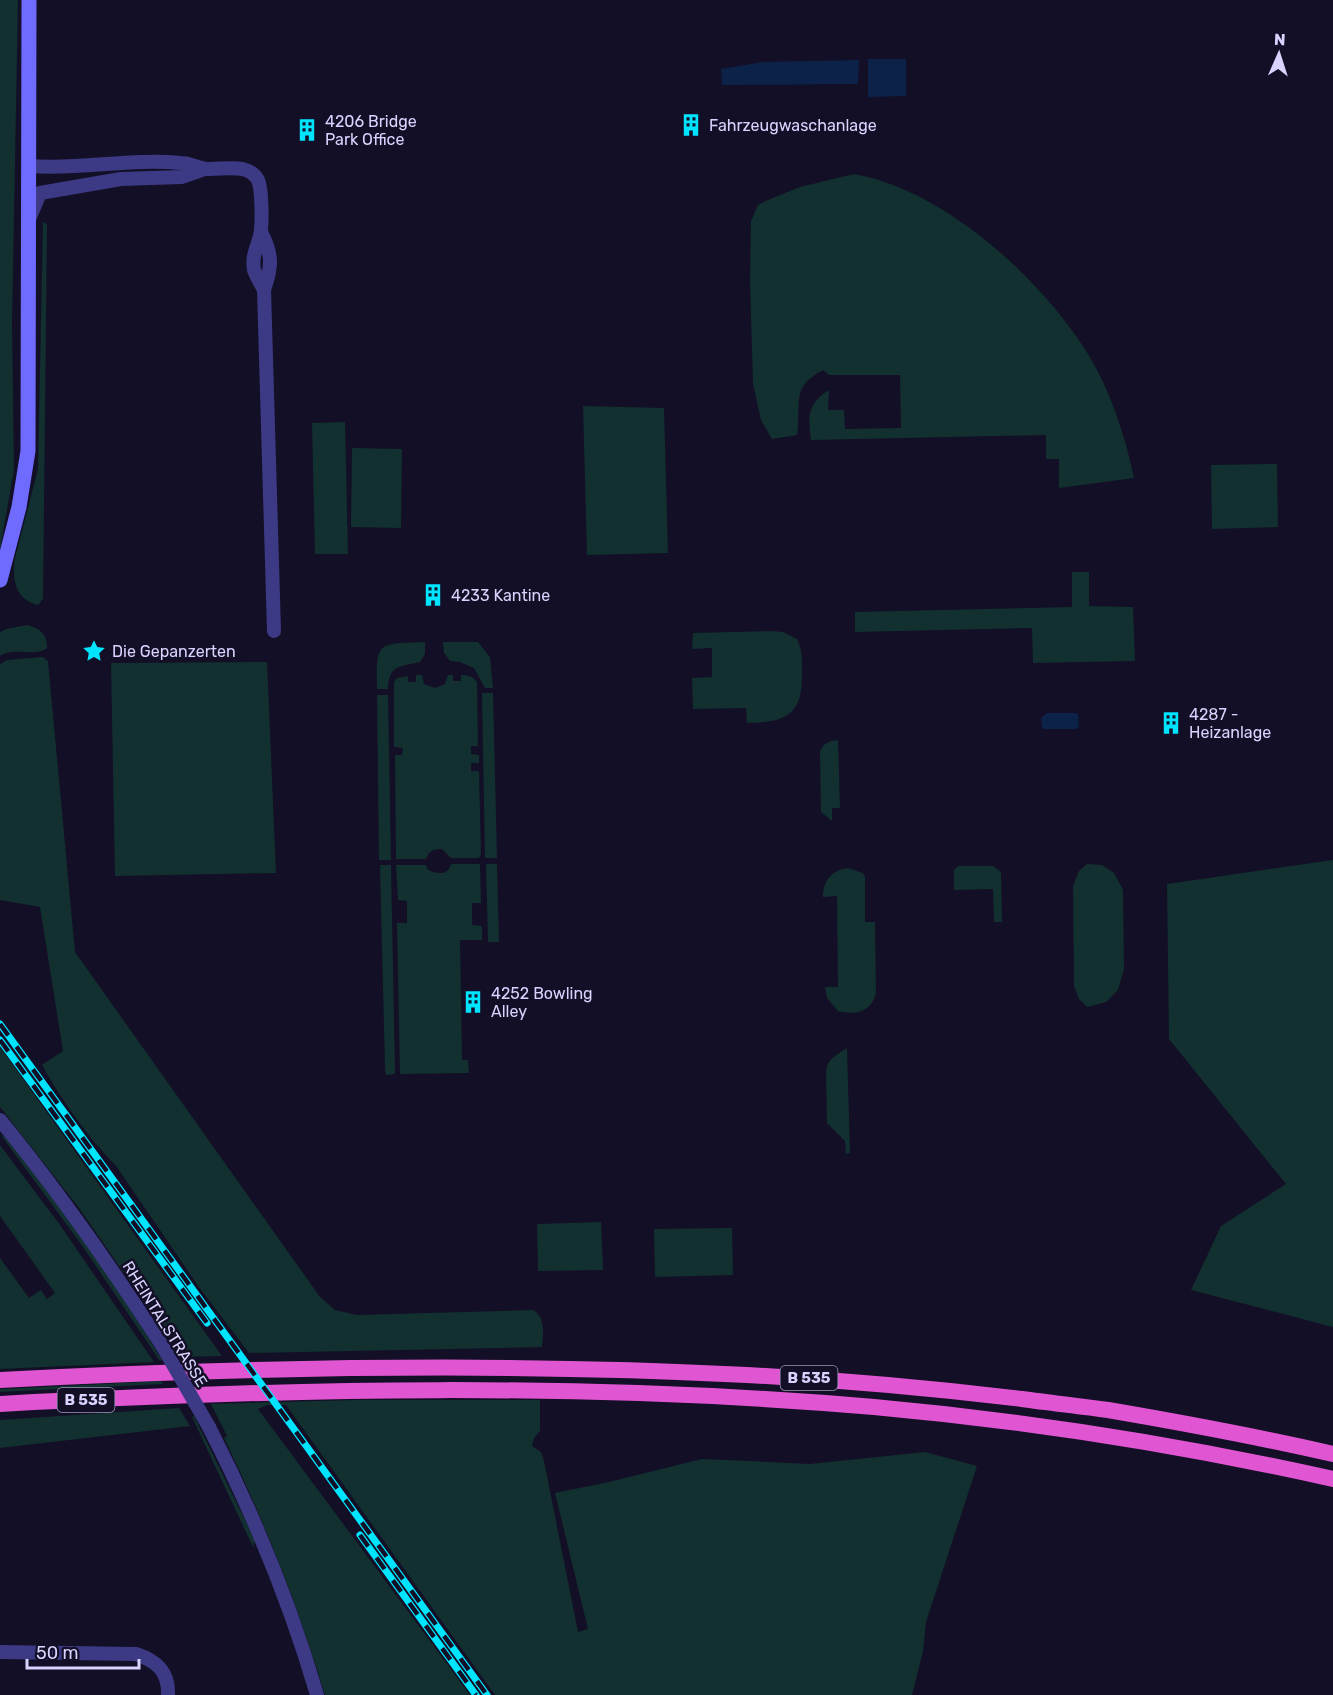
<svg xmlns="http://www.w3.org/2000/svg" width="1333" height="1695" viewBox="0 0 1333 1695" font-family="Rubik,sans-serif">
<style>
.green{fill:#12302f}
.water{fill:#0c2248}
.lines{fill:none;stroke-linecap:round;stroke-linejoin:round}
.minor{stroke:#3d3a85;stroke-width:14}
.secondary{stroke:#6f6bff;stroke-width:15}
.trunk{stroke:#e055d1;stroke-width:16}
.rail-casing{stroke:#00e5ff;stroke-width:7}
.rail{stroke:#130f26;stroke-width:4.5;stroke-dasharray:14;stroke-linecap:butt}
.minor-bridge{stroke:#3d3a85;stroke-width:14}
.labels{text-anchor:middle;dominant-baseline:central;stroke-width:5;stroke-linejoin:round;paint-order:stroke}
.shield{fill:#130f26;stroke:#9e99be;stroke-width:1.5}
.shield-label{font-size:15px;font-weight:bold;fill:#d9d4ff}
.poi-label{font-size:16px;fill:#d9d4ff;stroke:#130f26;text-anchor:start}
.street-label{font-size:16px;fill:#d9d4ff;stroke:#130f26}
</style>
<rect width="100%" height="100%" fill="#130f26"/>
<!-- green -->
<path class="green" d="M0,0H18L12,323L14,470L0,549Z
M854,174C943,189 1042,279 1088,354C1111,392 1125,435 1134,478L1059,488V459H1046V435L811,440C808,417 807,404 829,390L828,410H844L845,429L901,428L900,375H829L823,370C789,388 802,404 797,435L772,439L761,420L753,384L750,280L751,221L758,205L768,200L800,187Z
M43,222L47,224L43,599L38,605C16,599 13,583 14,562L38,469Z
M583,406L664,408L668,553L587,555Z
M345,422L348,554H315L312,423Z
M352,448L402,449L401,528L351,527Z
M1277,464L1278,527L1212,529L1211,465Z
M1072,572H1089V606L1133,607L1135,661L1033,663L1032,628L855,632V612L1072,607Z
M27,625C39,628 48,634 47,648C34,658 13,646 0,656V632L6,629Z
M771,631L783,632L797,639C803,651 802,663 802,676C802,718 782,722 747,723L746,708L693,709L692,678L712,677V648L692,649L693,633Z
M425,642V654L420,662C400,667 389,664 388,689H377C376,640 378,644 425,642Z
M443,642H478L490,657L493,688H485L474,668L460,662L450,661L444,653Z
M43,657L48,661L75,952L320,1297L335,1310L357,1315L533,1310C546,1318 543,1333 542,1347L249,1353L201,1290L116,1166C87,1136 62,1101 42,1065L63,1051L40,907L0,900V664L7,660Z
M267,662L276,873L115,876L111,663Z
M416,675H422L424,684L435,688L445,684L448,675H453V681H461V675C468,675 473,676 477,682L478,746H471V754L479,755V763H471V771H479L481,854L479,858H451L442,849C433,849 429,851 426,859H396L395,755H402L403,748L394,747V682L397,678L408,676V682H416Z
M482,693H493L497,858H485Z
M377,695H388L391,860H379Z
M838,740L840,808H832V821L821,812L820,752C823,743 829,741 838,740Z
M1333,860V1327L1191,1290L1221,1226L1286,1184L1169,1039L1167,884Z
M451,864H480L481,903H472V925L482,926V940H460L462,1060H468L469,1073L400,1074L397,923H407V901L398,900L396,865H426L428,870C437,874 448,876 451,864Z
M486,864H497L499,942H488Z
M1087,864L1102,865L1114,873L1123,890L1124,969L1118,990L1106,1002L1087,1007L1079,999L1074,986L1073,886L1079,871Z
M380,865H391L395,1074L386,1075L385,1069Z
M958,866H993L1001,872L1002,922H994L993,889L954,890V870Z
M848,868L863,873L865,877V922H875L876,993C871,1013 856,1015 838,1011L827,998L825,987H838L837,896L823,897C823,880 832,870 848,868Z
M0,1047L222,1356L182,1357L79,1208L0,1107Z
M847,1048L850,1153L846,1154L845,1141L827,1123L826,1071C827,1059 838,1054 847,1048Z
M0,1134L7,1139C63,1210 116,1283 162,1360L160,1361L81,1244Z
M0,1145L60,1225L154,1362L0,1369V1258L29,1298L41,1290L47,1299L55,1293L0,1216Z
M601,1222L603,1270L538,1271L537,1224Z
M732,1228L733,1275L655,1277L654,1229Z
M161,1381L163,1384L0,1392V1389Z
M355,1400H540V1431L534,1438L532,1446L541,1452L544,1461L578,1632L588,1629L555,1493L609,1482L702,1459L810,1464L925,1452L977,1466L926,1622L923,1651L912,1695H495L286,1405H267L258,1409L470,1695H325C298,1605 265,1523 224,1438L227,1436L211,1404Z
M179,1408L190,1426L0,1448V1420Z
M194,1416L251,1532L255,1541L253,1547L192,1417Z"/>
<!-- water -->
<path class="water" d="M868,59H906V96L868,97Z
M859,60L858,84L722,85L721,69L763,62Z
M1047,713H1075L1078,714L1079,727L1076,729H1043L1042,727L1041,718Z"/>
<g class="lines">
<!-- minor -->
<path class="minor" d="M30,166C80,170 130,158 181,163C190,163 198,168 207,169C223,170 248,162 258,180C262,189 262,219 261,230C260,244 251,252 254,270C256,276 261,284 264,290
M30,217L40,193L121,179L182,177L205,169
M261,232C273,255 272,267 264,290L274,631
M0,1120C59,1192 112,1268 163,1347
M209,1427C253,1513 290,1602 317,1695
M0,1652L136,1654C157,1661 169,1672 168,1695"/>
<!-- secondary -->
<path class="secondary" d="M0,580L19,507L28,451L29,0"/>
<!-- trunk -->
<path class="trunk" d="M0,1380C249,1367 498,1362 747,1375C839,1380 930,1388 1022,1399C1050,1403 1080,1406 1108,1410C1184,1423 1259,1437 1333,1454
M0,1404C291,1388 584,1382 874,1407C1029,1421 1182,1445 1333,1479"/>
<!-- rail casing -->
<g class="rail-casing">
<path id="rail" d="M0,1024L487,1695
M0,1040L207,1323
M360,1535L476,1695"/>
</g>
<!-- rail -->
<use href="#rail" class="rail"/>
<!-- minor-bridge -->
<path class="minor-bridge" d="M163,1347L209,1427"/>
</g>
<!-- icons -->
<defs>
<g id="building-bare" transform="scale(1.8)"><path d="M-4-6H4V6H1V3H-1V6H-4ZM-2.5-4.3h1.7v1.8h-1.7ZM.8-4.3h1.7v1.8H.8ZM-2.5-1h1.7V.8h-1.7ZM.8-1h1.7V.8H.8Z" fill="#00e5ff" stroke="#130f26" stroke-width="2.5" paint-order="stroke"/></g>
<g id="sight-bare" transform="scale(1.8)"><path d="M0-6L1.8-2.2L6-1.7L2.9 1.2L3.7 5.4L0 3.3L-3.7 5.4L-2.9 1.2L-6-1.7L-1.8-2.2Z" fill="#00e5ff" stroke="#130f26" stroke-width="2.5" paint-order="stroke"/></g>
</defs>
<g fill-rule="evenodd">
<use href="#building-bare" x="691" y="125"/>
<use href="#building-bare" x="307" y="130"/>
<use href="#building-bare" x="433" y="595"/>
<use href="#sight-bare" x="94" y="651"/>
<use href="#building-bare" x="1171" y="723"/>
<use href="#building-bare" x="473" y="1002"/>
</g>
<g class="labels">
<!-- shield labels -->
<g class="shield">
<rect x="780.5" y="1366" width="57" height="24" rx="4.5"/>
<rect x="57.5" y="1388" width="57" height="24" rx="4.5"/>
</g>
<g class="shield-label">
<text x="809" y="1378">B 535</text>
<text x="86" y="1400">B 535</text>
</g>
<!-- poi labels -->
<g class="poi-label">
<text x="325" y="121">4206 Bridge<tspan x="325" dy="18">Park Office</tspan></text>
<text x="709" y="125">Fahrzeugwaschanlage</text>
<text x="451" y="595">4233 Kantine</text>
<text x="112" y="651">Die Gepanzerten</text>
<text x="1189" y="714">4287 -<tspan x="1189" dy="18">Heizanlage</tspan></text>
<text x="491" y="993">4252 Bowling<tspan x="491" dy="18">Alley</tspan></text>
</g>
<!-- street labels -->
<g class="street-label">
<text transform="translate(165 1324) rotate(58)">RHEINTALSTRASSE</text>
</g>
</g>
<!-- north arrow -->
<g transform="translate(1279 54) rotate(3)" stroke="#130f26" stroke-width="4.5" paint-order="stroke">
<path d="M0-4.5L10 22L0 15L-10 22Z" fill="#d9d4ff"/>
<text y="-9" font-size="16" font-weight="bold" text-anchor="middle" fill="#d9d4ff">N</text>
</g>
<!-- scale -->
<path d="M27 1659v9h112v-9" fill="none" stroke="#d9d4ff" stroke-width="3"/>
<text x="36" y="1659" font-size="18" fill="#d9d4ff" stroke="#130f26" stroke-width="4.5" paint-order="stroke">50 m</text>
</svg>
